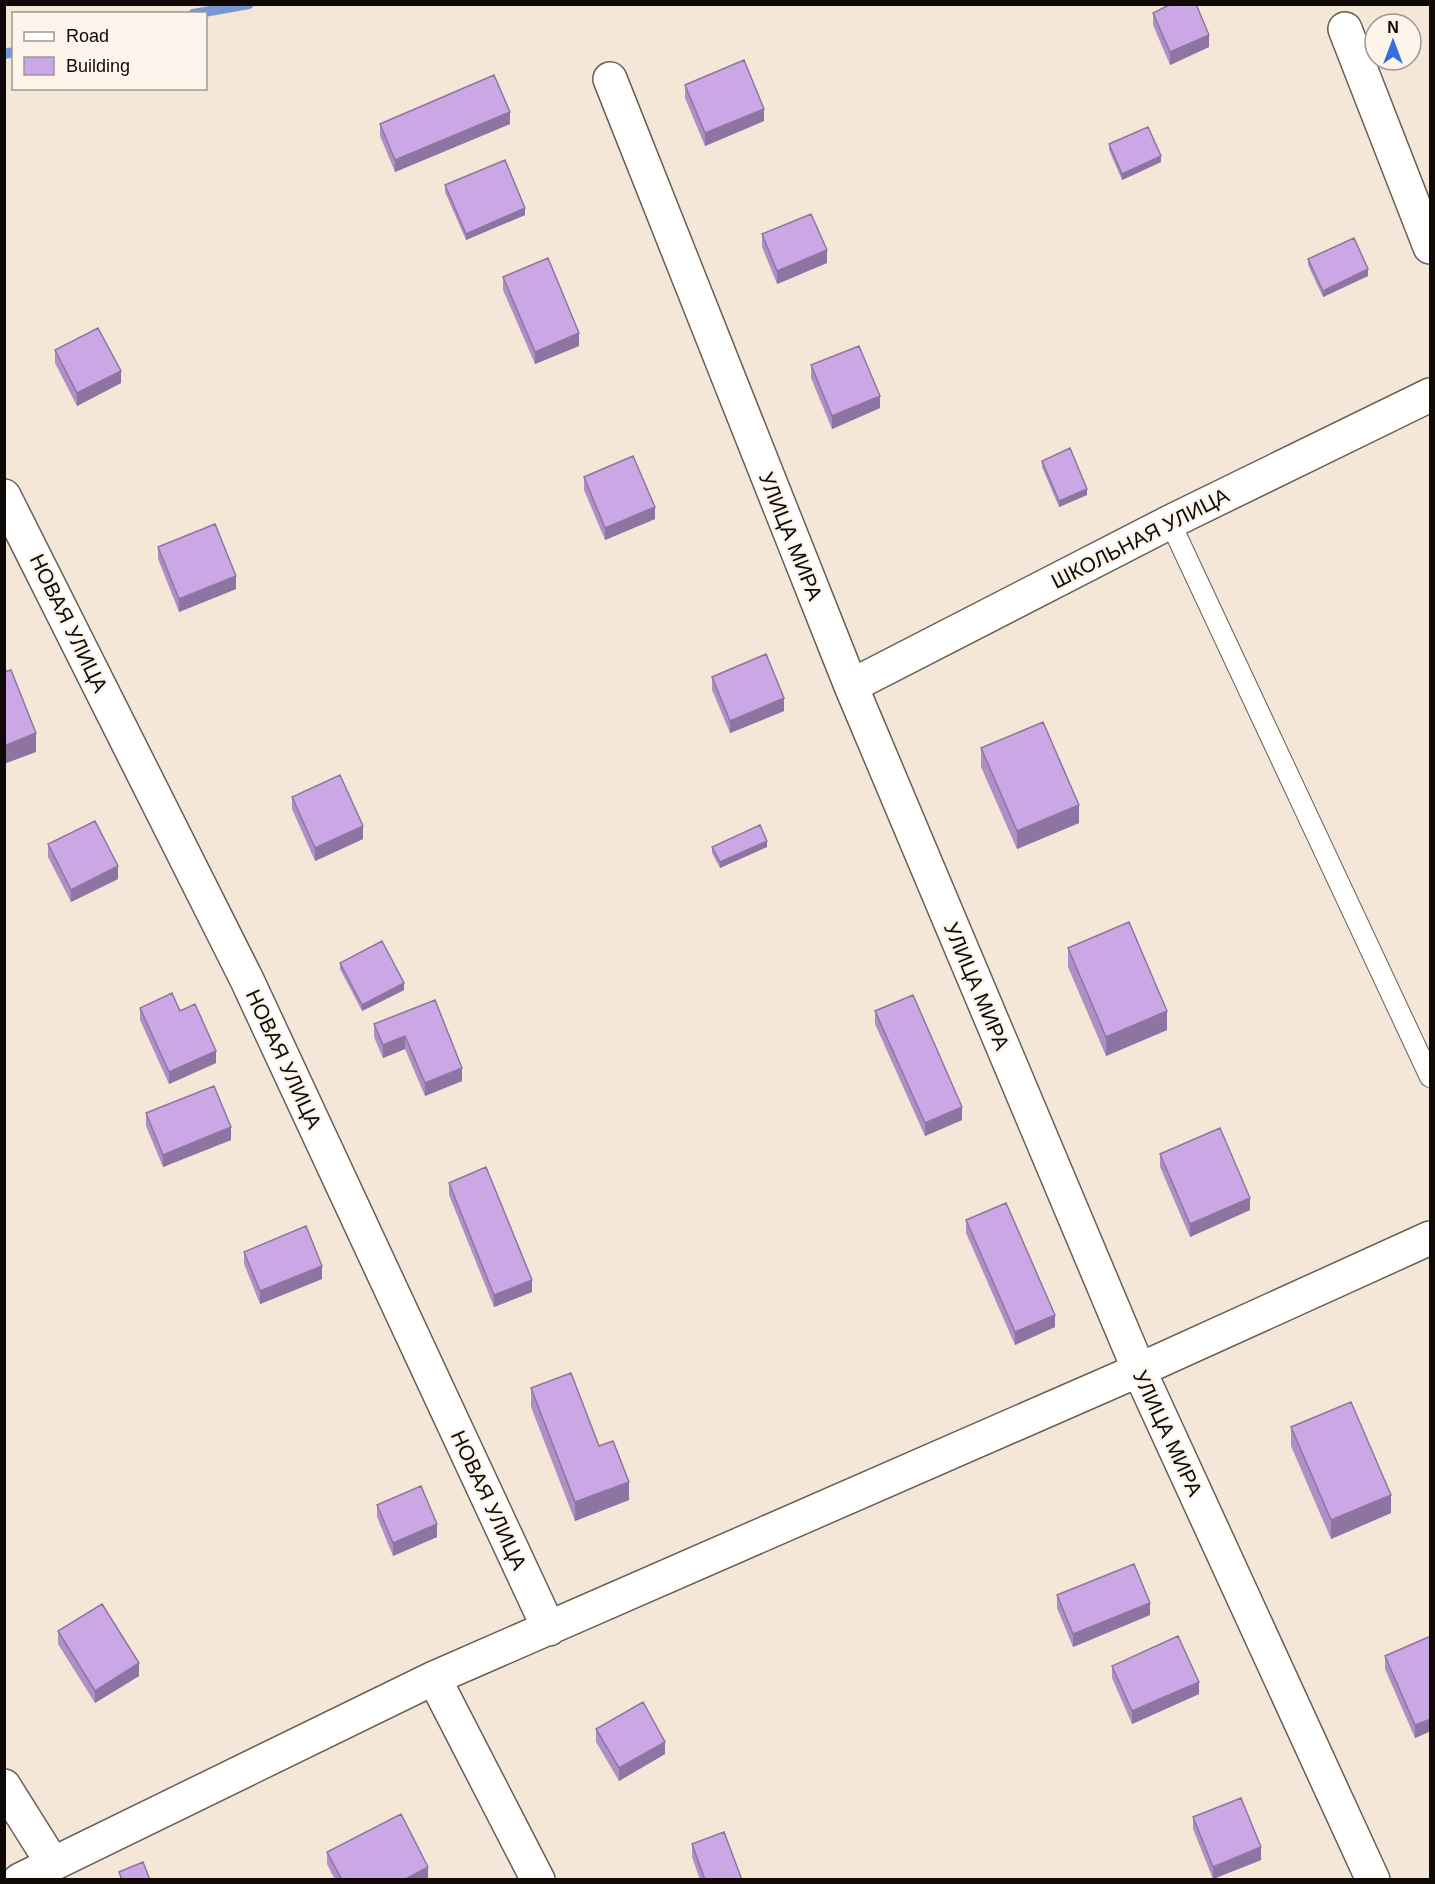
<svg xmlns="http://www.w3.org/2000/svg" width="1435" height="1884" viewBox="0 0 1435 1884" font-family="Helvetica,sans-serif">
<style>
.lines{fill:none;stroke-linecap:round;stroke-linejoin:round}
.stream{stroke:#7998d3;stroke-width:10}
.lane-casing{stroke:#6a5f52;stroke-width:22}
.street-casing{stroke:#6a5f52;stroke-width:36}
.lane{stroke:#fff;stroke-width:20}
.street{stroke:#fff;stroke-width:33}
.wall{fill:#af90c6}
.shaded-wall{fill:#8e75a1}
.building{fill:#cba7e6;stroke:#8e75a1;stroke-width:1.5}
.labels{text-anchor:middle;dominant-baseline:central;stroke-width:5;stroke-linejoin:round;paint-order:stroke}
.street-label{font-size:21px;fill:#0f0a06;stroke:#fdf5ec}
</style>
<rect width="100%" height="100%" fill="#f4e7d8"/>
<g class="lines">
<!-- stream -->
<path class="stream" d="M193,14L249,4
M4,54L14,52"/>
<!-- lane casing -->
<g class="lane-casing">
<path id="lane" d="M1170,522L1430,1077"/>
</g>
<!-- street casing -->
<g class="street-casing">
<path id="street" d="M1345,29L1430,247
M610,79L851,686L1139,1370L1373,1880
M4,496L247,980L549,1629
M851,686L1170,522L1430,395
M434,1678L538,1880
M4,1786L53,1864
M20,1880L434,1678L1139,1370L1430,1238"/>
</g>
<!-- lane -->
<use href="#lane" class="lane"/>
<!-- street -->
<use href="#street" class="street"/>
</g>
<!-- wall -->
<path class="wall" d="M1153,13L1209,47L1170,65L1153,25Z
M685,85L764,121L705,146L685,98Z
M380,124H510L395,172L380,136Z
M1109,144L1161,162L1122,180L1109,150Z
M445,185L525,215L466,240L445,192Z
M762,234L827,263L777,284L762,247Z
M1308,259L1368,276L1323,297L1308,265Z
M503,277L579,346L535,364L503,290Z
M55,350L121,383L77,406L55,363Z
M811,365L880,408L832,429L811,378Z
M1042,461L1087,495L1059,507L1042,467Z
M584,477L655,519L605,540L584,490Z
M158,547L236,589L179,612L158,559Z
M712,677L784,711L730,733L712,690Z
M981,748L1079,823L1017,849L981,767Z
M292,797L363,839L315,861L292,809Z
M48,844L118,879L71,902L48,857Z
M712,847H767L720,868L712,853Z
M1068,948L1167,1030L1106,1056L1068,967Z
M340,963L404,990L362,1011L340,969Z
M435,1000L462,1081L425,1096L405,1049L383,1058L374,1037V1024Z
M140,1008L180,1011L216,1063L169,1084L140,1020Z
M875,1011L962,1120L925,1136L875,1024Z
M146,1113L231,1140L163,1167L146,1126Z
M1160,1154L1250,1210L1190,1237L1160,1167Z
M449,1183L532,1292L494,1307L449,1195Z
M966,1220L1055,1327L1015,1345L966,1233Z
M244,1252L322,1279L260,1304L244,1264Z
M531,1388L599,1446L629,1500L575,1521L531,1407Z
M1291,1427L1391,1513L1331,1539L1291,1446Z
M377,1505L437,1537L393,1556L377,1517Z
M1057,1595L1150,1615L1073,1647L1057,1608Z
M58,1631L139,1676L95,1703L58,1644Z
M1431,1636V1731L1415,1738L1385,1669V1656Z
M1112,1666L1199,1694L1132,1724L1112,1678Z
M596,1729L665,1754L619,1781L596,1742Z
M1193,1817L1261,1860L1213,1879L1193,1829Z
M692,1844L742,1880H700L692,1857Z
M327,1852L428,1880H335L327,1864Z"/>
<!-- shaded-wall -->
<path class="shaded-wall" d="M1209,35V47L1170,65V52Z
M764,109V121L705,146V133Z
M510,112V124L395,172V160Z
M1161,156V162L1122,180V174Z
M525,208V215L466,240V234Z
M827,250V263L777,284V271Z
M1368,269V276L1323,297V291Z
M579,333V346L535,364V352Z
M121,371V383L77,406V393Z
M880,396V408L832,429V416Z
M1087,489V495L1059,507V501Z
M655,507V519L605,540V528Z
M236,576V589L179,612V599Z
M784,698V711L730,733V721Z
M36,733V752L4,764V746Z
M1079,805V823L1017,849V831Z
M363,826V839L315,861V848Z
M767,841V847L720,868V862Z
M118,866V879L71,902V890Z
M404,983V990L362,1011V1005Z
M1167,1011V1030L1106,1056V1037Z
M405,1036V1049L383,1058V1045Z
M216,1051V1063L169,1084V1072Z
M462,1068V1081L425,1096V1083Z
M962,1107V1120L925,1136V1123Z
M231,1127V1140L163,1167V1155Z
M1250,1198V1210L1190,1237V1224Z
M322,1266V1279L260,1304V1291Z
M532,1280V1292L494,1307V1295Z
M1055,1315V1327L1015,1345V1332Z
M629,1482V1500L575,1521V1502Z
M1391,1495V1513L1331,1539V1520Z
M437,1524V1537L393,1556V1543Z
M1150,1603V1615L1073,1647V1634Z
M139,1663V1676L95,1703V1691Z
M1199,1682V1694L1132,1724V1711Z
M1431,1719V1731L1415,1738V1725Z
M665,1742V1754L619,1781V1768Z
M1261,1847V1860L1213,1879V1867Z
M428,1867V1880H404Z"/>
<!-- building -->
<path class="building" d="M1171,4H1196L1209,35L1170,52L1153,13Z
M744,60L764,109L705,133L685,85Z
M494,75L510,112L395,160L380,124Z
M1148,127L1161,156L1122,174L1109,144Z
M505,160L525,208L466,234L445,185Z
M811,214L827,250L777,271L762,234Z
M1354,238L1368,269L1323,291L1308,259Z
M548,258L579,333L535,352L503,277Z
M98,328L121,371L77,393L55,350Z
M859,346L880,396L832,416L811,365Z
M1070,448L1087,489L1059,501L1042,461Z
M633,456L655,507L605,528L584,477Z
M215,524L236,576L179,599L158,547Z
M766,654L784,698L730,721L712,677Z
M11,670L36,733L4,746V672Z
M1043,722L1079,805L1017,831L981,748Z
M340,775L363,826L315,848L292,797Z
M95,821L118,866L71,890L48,844Z
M760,825L767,841L720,862L712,847Z
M1129,922L1167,1011L1106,1037L1068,948Z
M382,941L404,983L362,1005L340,963Z
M172,993L180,1011L195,1004L216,1051L169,1072L140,1008Z
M913,995L962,1107L925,1123L875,1011Z
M435,1000L462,1068L425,1083L405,1036L383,1045L374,1024Z
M214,1086L231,1127L163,1155L146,1113Z
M1220,1128L1250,1198L1190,1224L1160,1154Z
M486,1167L532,1280L494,1295L449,1183Z
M1006,1203L1055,1315L1015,1332L966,1220Z
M306,1226L322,1266L260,1291L244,1252Z
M571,1373L599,1446L613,1441L629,1482L575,1502L531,1388Z
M1351,1402L1391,1495L1331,1520L1291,1427Z
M421,1486L437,1524L393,1543L377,1505Z
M1134,1564L1150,1603L1073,1634L1057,1595Z
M102,1604L139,1663L95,1691L58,1631Z
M1178,1636L1199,1682L1132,1711L1112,1666Z
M1431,1636V1719L1415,1725L1385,1656Z
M643,1702L665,1742L619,1768L596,1729Z
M1241,1798L1261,1847L1213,1867L1193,1817Z
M401,1814L428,1867L404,1880H342L327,1852Z
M724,1832L742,1880H705L692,1844Z
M143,1862L150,1880H122L119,1872Z"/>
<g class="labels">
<!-- street labels -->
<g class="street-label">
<text transform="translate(791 536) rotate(68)">УЛИЦА МИРА</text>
<text transform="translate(1140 538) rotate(-27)">ШКОЛЬНАЯ УЛИЦА</text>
<text transform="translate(69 623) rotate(64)">НОВАЯ УЛИЦА</text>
<text transform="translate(977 986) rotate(67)">УЛИЦА МИРА</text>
<text transform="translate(284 1059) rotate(65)">НОВАЯ УЛИЦА</text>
<text transform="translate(1168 1433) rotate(65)">УЛИЦА МИРА</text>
<text transform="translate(489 1500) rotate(65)">НОВАЯ УЛИЦА</text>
</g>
</g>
<!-- border -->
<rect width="1435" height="1884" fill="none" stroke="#0f0a06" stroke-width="12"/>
<!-- legend -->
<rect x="12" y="12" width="195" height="78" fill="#fdf5ec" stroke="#9e9790" stroke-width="1.5"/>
<rect x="24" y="32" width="30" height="9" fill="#ffffff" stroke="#9e9790" stroke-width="1.5"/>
<text x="66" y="42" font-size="18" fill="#0f0a06">Road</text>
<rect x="24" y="57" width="30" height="18" fill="#cba7e6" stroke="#9e9790" stroke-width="1.5"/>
<text x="66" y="72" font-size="18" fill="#0f0a06">Building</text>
<!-- north arrow -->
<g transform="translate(1393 42)"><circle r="28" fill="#fdf5ec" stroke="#9e9790" stroke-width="1.5"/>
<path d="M0-4.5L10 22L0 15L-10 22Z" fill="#386ddc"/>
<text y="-9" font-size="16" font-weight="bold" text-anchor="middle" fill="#0f0a06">N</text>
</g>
</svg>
